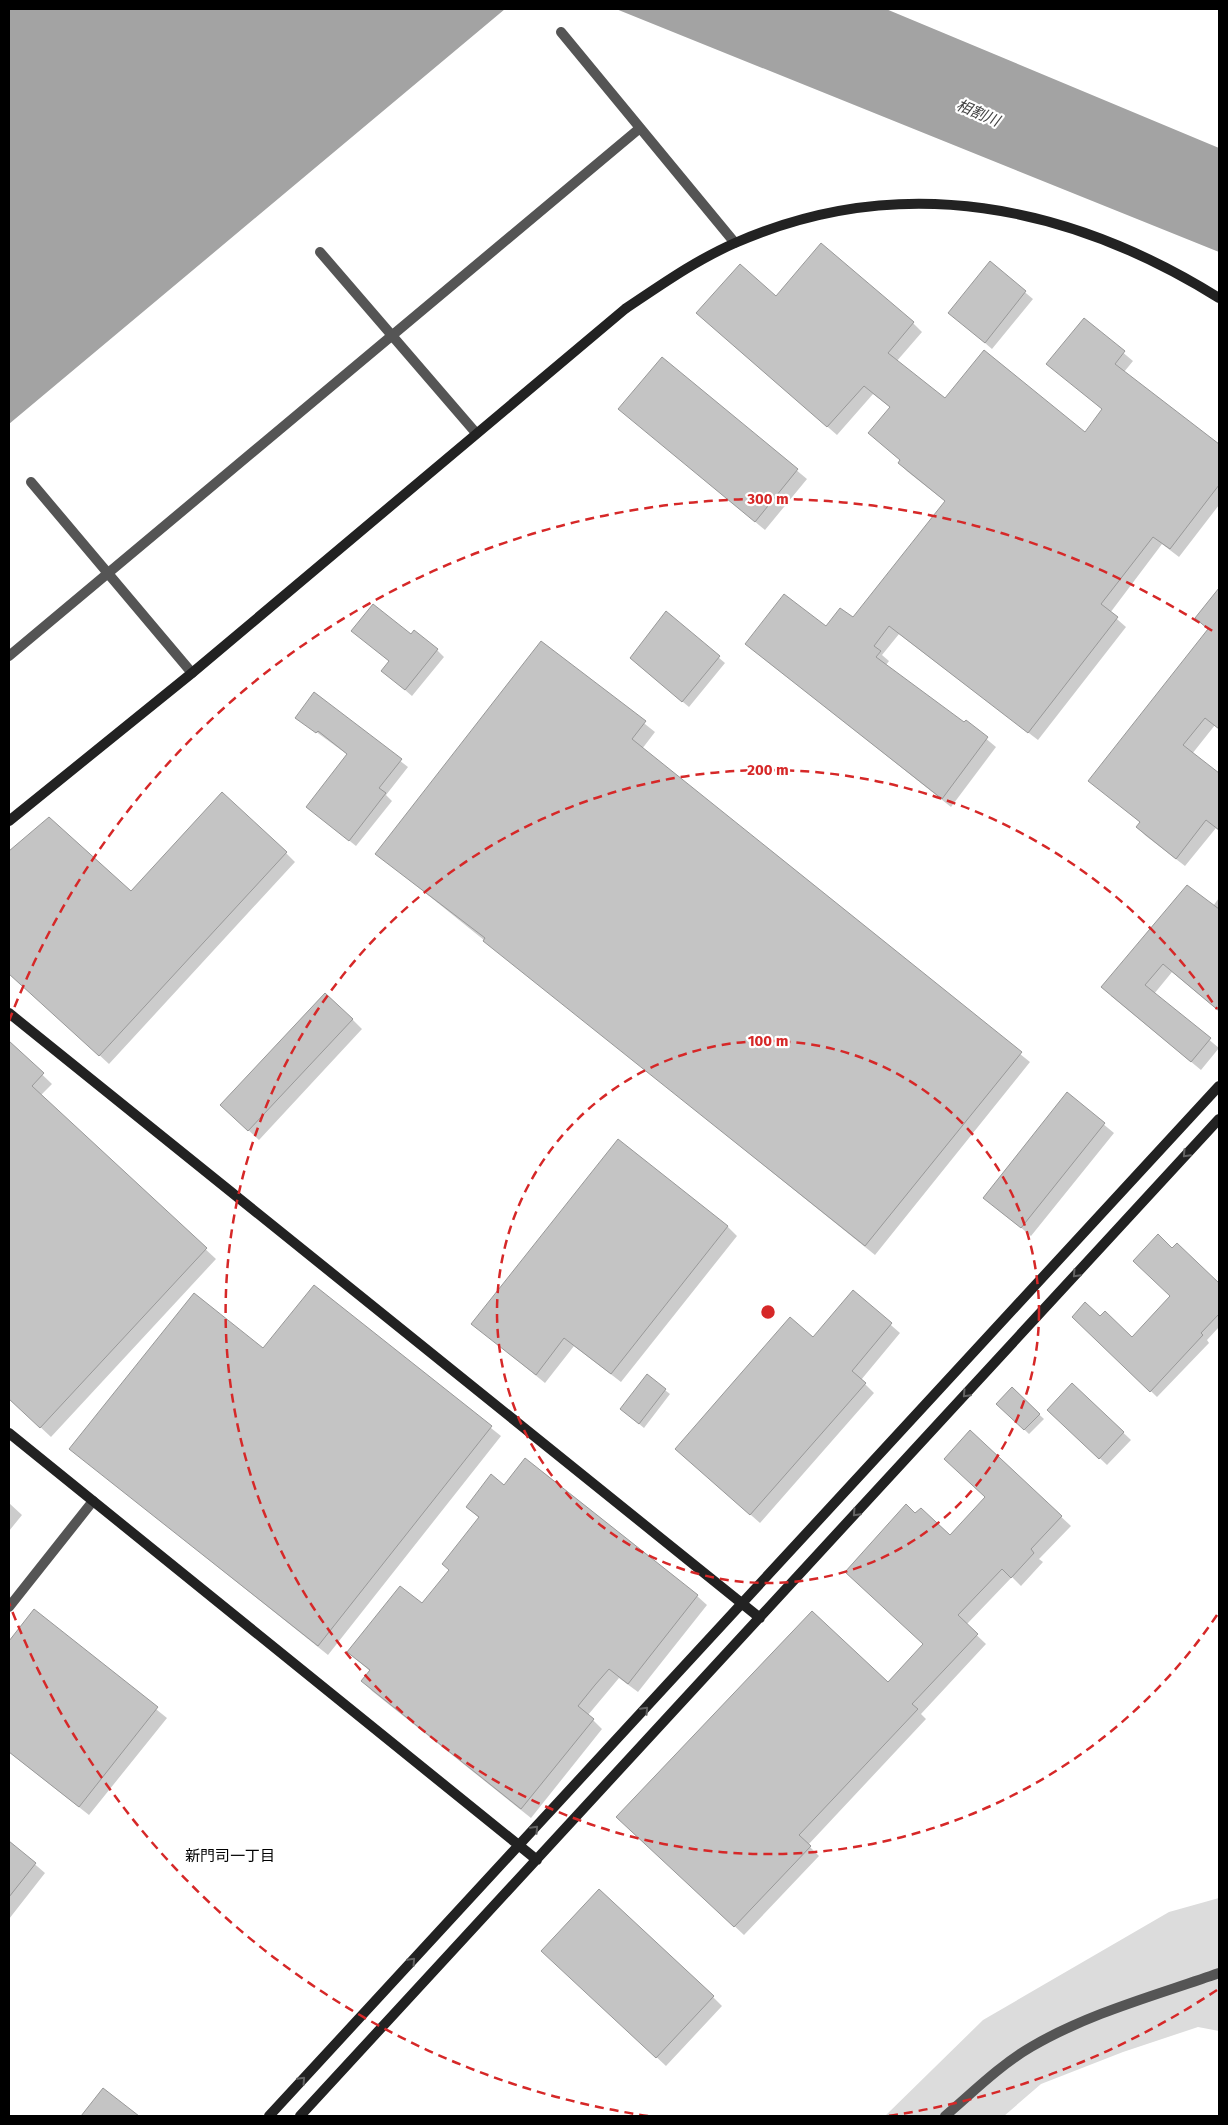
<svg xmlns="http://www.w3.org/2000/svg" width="1228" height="2125" viewBox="0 0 1228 2125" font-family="'Fira Sans','Noto Sans JP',sans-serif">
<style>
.green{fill:#dcdcdc}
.water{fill:#a3a3a3}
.shadow{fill:#0003}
.building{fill:#c4c4c4;stroke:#999}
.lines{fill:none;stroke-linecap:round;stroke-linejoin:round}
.street{stroke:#555;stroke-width:10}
.secondary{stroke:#222;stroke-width:10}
.oneway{stroke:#646464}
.ring{fill:none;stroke:#d62828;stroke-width:2.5;stroke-dasharray:9 6}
.labels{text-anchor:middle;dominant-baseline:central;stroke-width:4.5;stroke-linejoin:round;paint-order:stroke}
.water-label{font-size:15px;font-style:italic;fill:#444;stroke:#fff}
.neighbourhood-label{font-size:15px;fill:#000;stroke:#fff}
.centre{fill:#d62828;stroke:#fff;stroke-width:2.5}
.ring-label{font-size:15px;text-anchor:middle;font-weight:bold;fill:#d62828;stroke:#fff;stroke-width:4.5;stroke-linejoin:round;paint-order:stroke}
</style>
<rect width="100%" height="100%" fill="#fff"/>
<!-- green -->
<path class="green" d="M1219,1898V2031L1198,2027L1123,2052L1041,2084L1004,2116H885L983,2020L1169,1912Z"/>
<!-- water -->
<path class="water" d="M9,9H505L9,424Z
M616,9H886L1219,148V252Z"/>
<!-- shadow -->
<path class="shadow" d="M990,263L1033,299L992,349L950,313Z
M777,298L913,323L922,332L896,362L945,400L1085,433L1103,410L1048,364L1084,320L1133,361L1124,372L1219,445V505L1179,557L1162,544L1110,613L1126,627L1038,740L899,634L882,655L889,661L886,665L964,724L966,722L996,747L951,807L747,644L827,628L853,619L946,502L908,472L899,463L901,461L869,433L891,408L873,394L837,435L707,322Z
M662,358L807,479L765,530L620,409Z
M1219,590V729L1215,725L1192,754L1219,775V831L1216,828L1185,866L1146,836L1137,827L1141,823L1090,781L1209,630L1197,618Z
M666,613L725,663L689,707L637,664Z
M353,631L411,636L437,650L444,657L412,696L383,671L390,662Z
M542,642L655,732L642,749L1030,1062L875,1255L377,854Z
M314,694L408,767L386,795L392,801L356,846L307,807L348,755L297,718Z
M49,819L131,893L286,853L295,862L109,1064L9,972V852Z
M1219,898V1011L1172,972L1154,994L1219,1048L1201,1070L1111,996L1213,906Z
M352,1019L362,1029L259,1140L232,1115Z
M9,1043L52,1084L40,1096L216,1259L51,1437L9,1398Z
M1067,1094L1114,1133L1031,1236L985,1198Z
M727,1226L737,1236L621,1382L574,1346L545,1383L473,1324Z
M1177,1245L1219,1284V1327L1207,1340L1209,1343L1157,1397L1074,1317L1100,1318L1132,1338L1172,1296V1250Z
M314,1287L501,1436L328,1655L71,1449L264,1350Z
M853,1292L900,1333L861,1380L874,1393L760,1523L686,1458L813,1338Z
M647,1376L670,1394L644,1428L621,1409Z
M1073,1385L1131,1440L1107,1465L1056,1417Z
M1012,1389L1044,1419L1029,1434L997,1404Z
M970,1432L1071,1526L1039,1559L1043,1562L1021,1586L1012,1577L966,1625L986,1644L921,1714L926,1719L808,1845L819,1856L744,1935L627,1826L888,1684L925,1645L915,1515L950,1536L987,1497Z
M9,1503L22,1515L9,1531Z
M467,1507L697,1596L707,1605L638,1692L619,1678L588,1715L602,1729L531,1818L372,1691L363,1681L371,1672L348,1652L422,1605L450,1570L479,1518Z
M34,1611L167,1718L89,1815L9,1752V1643Z
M9,1842L45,1873L9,1919Z
M552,1960L713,1997L722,2006L666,2066Z
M103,2090L137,2116H82Z"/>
<!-- building -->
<path class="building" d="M821,243L914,322L888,353L945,398L984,350L1085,432L1102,409L1046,364L1084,318L1125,351L1115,364L1219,444V485L1170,549L1153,537L1101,604L1118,617L1028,733L889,626L874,646L881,651L876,657L964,722L966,720L988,737L942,799L745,644L784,594L826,626L840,608L853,617L945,501L898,463L900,460L868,433L890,407L864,386L827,427L696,313L740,264L776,296Z
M990,261L1026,291L985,343L948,313Z
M662,357L798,469L755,522L618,409Z
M1219,588V729L1205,718L1183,745L1219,773V830L1206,820L1176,859L1136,827L1140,822L1088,781L1208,629L1195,618Z
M373,604L411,634L414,630L438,649L405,690L381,671L389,661L351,631Z
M666,611L720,656L682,702L630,658Z
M541,641L646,721L632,739L1022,1052L865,1246L483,941L485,938L375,854Z
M314,692L402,759L379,788L386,793L349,841L306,807L347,754L318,731L316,733L295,718Z
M222,792L287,852L99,1056L9,974V851L49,817L131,891Z
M1187,885L1219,909V1011L1163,964L1145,985L1211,1038L1191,1062L1101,987Z
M325,993L353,1019L248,1131L220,1105Z
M9,1041L44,1073L32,1086L207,1248L40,1428L9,1399Z
M1067,1092L1105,1123L1021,1228L983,1198Z
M618,1139L728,1226L611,1374L564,1338L536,1375L471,1324Z
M1158,1234L1172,1248L1177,1243L1219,1283V1314L1201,1333L1203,1335L1150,1392L1072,1317L1085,1302L1100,1316L1105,1311L1132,1337L1170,1296L1133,1261Z
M314,1285L492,1426L318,1646L69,1449L194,1293L263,1348Z
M853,1290L892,1323L852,1371L866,1383L750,1515L675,1449L790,1317L813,1337Z
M647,1374L666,1389L639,1424L620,1409Z
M1072,1383L1124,1432L1099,1459L1047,1410Z
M1012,1387L1040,1414L1024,1430L996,1404Z
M970,1430L1062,1516L1031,1549L1034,1553L1011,1578L1002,1569L958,1615L978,1634L912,1704L918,1709L799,1835L811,1846L734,1927L616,1817L812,1611L888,1682L923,1644L845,1572L906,1504L915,1513L921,1508L950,1535L985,1497L944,1459Z
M525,1458L698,1595L628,1684L609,1669L595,1685L578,1706L594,1719L521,1809L361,1681L370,1670L347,1652L400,1586L422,1603L449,1570L442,1564L479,1517L466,1507L491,1474L504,1485Z
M34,1609L158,1707L79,1807L9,1752V1641Z
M9,1841L36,1863L9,1897Z
M599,1889L714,1996L656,2058L541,1951Z
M103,2088L139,2116H81Z"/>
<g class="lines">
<!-- street -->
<path class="street" d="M561,32L735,243
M320,252L476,433
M31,482L192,673
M9,656L640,128
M9,1607L93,1501
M945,2116C972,2093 1000,2065 1031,2047C1089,2013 1157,1995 1219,1973"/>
<!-- secondary -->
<path class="secondary" d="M9,821L192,673L625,309C661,285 696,260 735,243C901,170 1070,205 1219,298
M9,1013L760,1618
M9,1433L537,1860
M269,2116L1219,1086
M300,2116L1219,1119"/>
</g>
<!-- one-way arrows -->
<defs><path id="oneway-chevron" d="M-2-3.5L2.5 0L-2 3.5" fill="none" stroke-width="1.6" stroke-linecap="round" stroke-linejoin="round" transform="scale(1.25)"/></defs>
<g class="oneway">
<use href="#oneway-chevron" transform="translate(1186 1154) rotate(133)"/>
<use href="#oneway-chevron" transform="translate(1076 1274) rotate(133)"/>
<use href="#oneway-chevron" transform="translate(966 1394) rotate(133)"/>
<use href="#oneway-chevron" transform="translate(856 1513) rotate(133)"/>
<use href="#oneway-chevron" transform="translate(645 1710) rotate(-47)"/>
<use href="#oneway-chevron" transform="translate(535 1829) rotate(-47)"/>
<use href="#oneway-chevron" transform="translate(412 1961) rotate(-47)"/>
<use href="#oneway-chevron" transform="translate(302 2080) rotate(-47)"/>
</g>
<!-- distance rings -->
<g class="ring">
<circle cx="768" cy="1312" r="271"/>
<path d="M1217 1615A542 542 0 1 1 1217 1009"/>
<path d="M1217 1990A813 813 0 0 1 888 2116M648 2116A813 813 0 0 1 9 1603M9 1021A813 813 0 0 1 1217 634"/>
</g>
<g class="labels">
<!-- water labels -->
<g class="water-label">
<text transform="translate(978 113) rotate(23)">相割川</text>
</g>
<!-- neighbourhood labels -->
<g class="neighbourhood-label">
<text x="230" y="1856">新門司一丁目</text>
</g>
</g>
<circle cx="768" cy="1312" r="8" class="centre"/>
<g class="ring-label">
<text x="768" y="504">300 m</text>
<text x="768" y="775">200 m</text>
<text x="768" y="1046">100 m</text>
</g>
<!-- border -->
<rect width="1228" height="2125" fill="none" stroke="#000000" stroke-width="20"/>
</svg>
